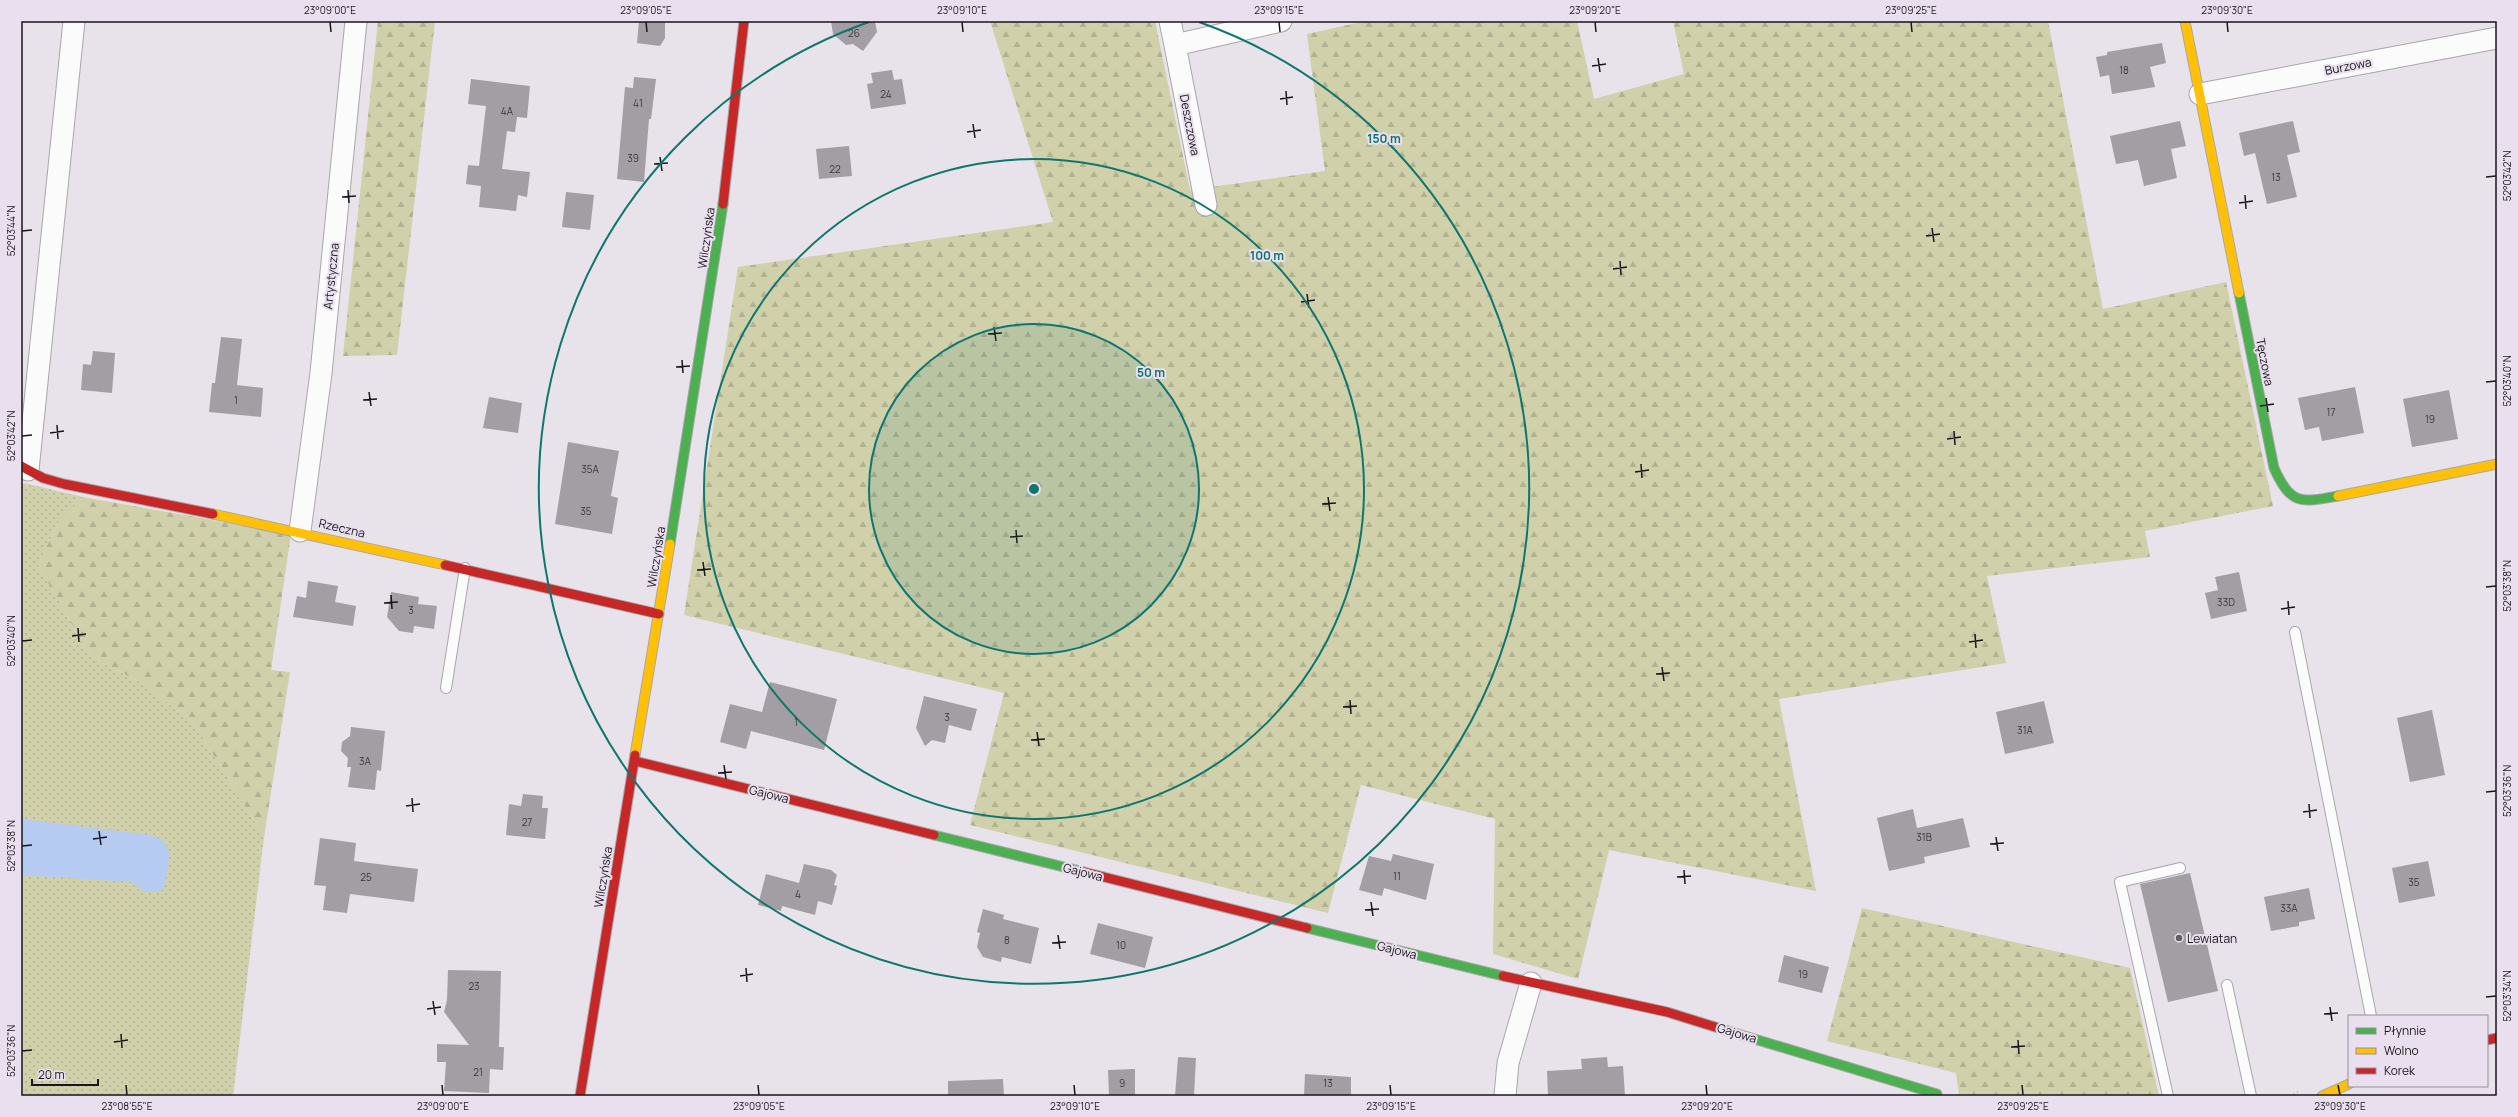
<svg xmlns="http://www.w3.org/2000/svg" width="2518" height="1117" viewBox="0 0 2518 1117" font-family="Manrope,sans-serif">
<style>
.grass{fill:url(#grass-dots)}
.forest{fill:url(#forest-firs)}
.water{fill:#b6cbf2}
.building{fill:#a29ea4}
.lines{fill:none;stroke-linecap:round;stroke-linejoin:round}
.lane-casing{stroke:#aaa6ac;stroke-width:12}
.street-casing{stroke:#aaa6ac;stroke-width:23}
.fast-casing{stroke:#aaa6ac;stroke-width:11}
.slow-casing{stroke:#aaa6ac;stroke-width:11}
.jam-casing{stroke:#aaa6ac;stroke-width:11}
.path{stroke:#c4c2c4;stroke-width:2.5;stroke-dasharray:1 3;stroke-linecap:butt}
.lane{stroke:#fcfbfc;stroke-width:10}
.street{stroke:#fcfbfc;stroke-width:21}
.fast{stroke:#4caf50;stroke-width:9}
.slow{stroke:#ffc107;stroke-width:9}
.jam{stroke:#c62828;stroke-width:9}
.ticks{fill:none;stroke:#19161b;stroke-width:1.5}
.ring{fill:none;stroke:#0f766e;stroke-width:2}
.poi-dot{fill:#615d63;stroke:#e9dfee;stroke-width:1.5}
.labels{text-anchor:middle;dominant-baseline:central;stroke-width:4;stroke-linejoin:round;paint-order:stroke}
.number-label{font-size:10px;fill:#3b383d}
.street-label{font-size:12px;fill:#19161b;stroke:#e9dfee}
.poi-label{font-size:12px;fill:#19161b;stroke:#e9dfee;text-anchor:start}
.centre{fill:#0f766e;stroke:#e9dfee;stroke-width:2}
.ring-label{font-size:12px;text-anchor:middle;font-weight:bold;fill:#0f766e;stroke:#e9dfee;stroke-width:4;stroke-linejoin:round;paint-order:stroke}
.neatline{fill:none;stroke:#19161b;stroke-width:1.5}
.ticks-label{font-size:10px;text-anchor:middle;fill:#19161b}
</style>
<defs>
<pattern id="grass-dots" width="8" height="8" patternUnits="userSpaceOnUse"><rect width="8" height="8" fill="#d0d0aa"/><path d="M2 2h.1M6 6h.1" fill="none" stroke="#b2b292" stroke-width="1.8" stroke-linecap="round"/></pattern>
<pattern id="forest-firs" width="22" height="20" patternUnits="userSpaceOnUse"><rect width="22" height="20" fill="#d0d0aa"/><path d="M5 1l3.5 6h-7zM16 11l3.5 6h-7z" fill="#b2b292"/></pattern>
</defs>
<rect width="100%" height="100%" fill="#e8e2ea"/>
<!-- grass -->
<path class="grass" d="M24,483L83,497L59,521L38,565L91,657L138,681L193,722L264,837L233,1096H21V485Z"/>
<!-- forest -->
<path class="forest" d="M378,21H435L397,355L343,356Z
M990,21H1155L1190,190L1325,171L1307,34L1366,21H1577L1594,99L1684,74L1673,21H2048L2103,309L2226,282L2273,506L2145,531L2150,557L1987,576L2006,663L1779,699L1816,891L1609,850L1578,979L1493,954L1495,819L1361,785L1328,913L970,825L1004,693L684,615L738,267L1053,222Z
M83,497L291,534L271,670L290,672L264,837L193,722L138,681L91,657L38,565L59,521Z
M1862,908L2130,968L2159,1096H1959L1956,1073L1827,1041Z"/>
<!-- water -->
<path class="water" d="M21,819L151,835L164,841L170,854L164,889C152,896 142,891 132,882L21,875Z"/>
<!-- building -->
<path class="building" d="M639,21H665V38L660,46L637,43Z
M831,21H875L877,32L863,51L853,44L846,45L833,34Z
M2162,43L2166,63L2150,67L2155,87L2112,94L2109,75L2100,77L2096,57L2107,55V52Z
M892,70L894,80L902,79L906,104L871,109L867,84L873,83L871,73Z
M634,77L656,79L651,119H649L644,182L617,179L625,87L633,88Z
M471,79L530,86L527,118L517,117L515,132L507,131L502,169L530,172L527,197L518,195L516,211L479,207L481,186L466,184L468,165L479,166L486,106L468,104Z
M2180,121L2186,146L2171,149L2177,178L2144,186L2138,160L2116,164L2110,136Z
M2293,121L2300,152L2287,155L2297,197L2267,204L2255,153L2244,156L2239,133Z
M849,146L852,176L819,179L816,149Z
M566,192L594,195L590,230L562,227Z
M221,337L242,339L237,385L263,388L261,417L209,412L212,383H215Z
M93,351L115,353L112,393L81,390L83,364L91,365Z
M2355,387L2364,433L2322,441L2319,427L2305,430L2298,398Z
M2449,390L2458,439L2412,447L2403,399Z
M489,397L522,403L518,433L483,428Z
M568,442L619,451L611,496L618,498L612,534L555,524Z
M2239,572L2247,611L2211,619L2205,593L2218,590L2215,577Z
M308,581L338,586L335,602L356,606L353,626L293,617L297,596L306,598Z
M391,592L419,597L418,604L437,606L434,629L414,626L413,633L399,631L387,617Z
M770,682L837,699L824,750L751,731L746,749L720,742L730,704L762,712Z
M924,696L977,709L971,731L949,725L945,743L932,740L925,746L916,728Z
M2044,701L2054,743L2005,754L1996,712Z
M2432,710L2445,775L2410,782L2397,718Z
M351,727L385,731L381,771L377,770L375,790L348,787L351,767H347L348,758L341,751L342,742L350,736Z
M523,794L543,796L542,808H548L545,839L506,835L509,804L521,806Z
M1913,809L1917,828L1963,818L1970,847L1924,857L1925,863L1889,871L1877,818Z
M320,838L356,843L354,861L418,869L414,902L350,894L347,913L323,910L326,886L314,885Z
M1393,854L1434,864L1426,900L1384,888L1382,896L1359,890L1369,856L1391,861Z
M2428,861L2435,896L2399,903L2392,868Z
M804,864L831,870L837,875L834,885L837,886L832,905L818,901L815,915L782,906L781,911L758,905L766,874L799,883Z
M2190,873L2218,991L2168,1002L2140,884Z
M2309,888L2315,919L2299,922V926L2271,931L2264,897Z
M983,909L1004,915L1003,919L1039,928L1031,964L1002,957L1001,962L983,957L977,947L980,933L977,932Z
M1098,923L1153,937L1145,968L1090,954Z
M1784,955L1829,967L1822,993L1778,982Z
M448,970L501,971L499,1047H504L503,1070L490,1069L489,1093L444,1091L446,1062H437V1044L469,1045L444,1012L447,1000Z
M1178,1057L1196,1058L1194,1096H1175Z
M1607,1057L1608,1067L1623,1066L1625,1096H1548L1547,1071L1582,1069L1581,1059Z
M1135,1069V1096H1109L1108,1070Z
M1305,1074L1351,1077V1096H1304Z
M1003,1079L1004,1096H948V1081Z"/>
<g class="lines">
<!-- lane casing -->
<g class="lane-casing">
<path id="lane" d="M2295,632L2371,1016
M446,688L465,568
M2227,985L2251,1096
M2168,1096L2120,882L2180,868"/>
</g>
<!-- street casing -->
<g class="street-casing">
<path id="street" d="M1170,21L1175,45L1281,21
M1175,45L1206,205
M2200,94L2497,38
M28,470L74,21
M300,531L321,373L356,21
M1505,1096L1508,1063L1531,983"/>
</g>
<!-- fast casing -->
<g class="fast-casing">
<path id="fast" d="M2239,293L2274,468C2291,505 2300,503 2338,496
M670,544L723,204
M934,835L1084,872
M1307,928L1503,976
M1728,1031L1937,1094V1096"/>
</g>
<!-- slow casing -->
<g class="slow-casing">
<path id="slow" d="M2185,21L2239,293
M2338,496L2497,464
M213,514L445,565
M635,755L670,544
M2322,1096L2349,1084"/>
</g>
<!-- jam casing -->
<g class="jam-casing">
<path id="jam" d="M723,204L744,21
M21,466L43,478L64,484L213,514
M445,565L659,614
M635,761L934,835
M1084,872L1307,928
M1503,976L1667,1012L1728,1031
M2487,1040L2497,1038
M580,1096L635,755"/>
</g>
<!-- path -->
<path class="path" d="M2290,1096L2300,1091"/>
<!-- lane -->
<use href="#lane" class="lane"/>
<!-- street -->
<use href="#street" class="street"/>
<!-- fast -->
<use href="#fast" class="fast"/>
<!-- slow -->
<use href="#slow" class="slow"/>
<!-- jam -->
<use href="#jam" class="jam"/>
</g>
<!-- ticks -->
<path class="ticks" d="M330,22L331,32M646,22L647,32M962,22L963,32M1279,22L1280,32M1595,22L1596,32M1911,22L1912,32M2227,22L2228,32M1598,58L1600,72M1592,66L1606,64M1286,91L1287,105M1280,99L1293,97M973,124L975,138M967,132L981,130M660,157L662,171M654,164L668,163M2486,177L2496,176M348,190L349,203M2245,195L2246,209M342,197L356,196M2239,203L2253,201M1932,228L1934,242M22,231L32,230M1926,236L1940,234M1620,261L1621,275M1613,269L1627,267M1307,294L1309,308M1301,302L1315,300M994,327L996,341M988,334L1002,333M682,360L683,373M676,367L690,366M2486,382L2496,381M369,392L371,406M2266,398L2268,412M363,400L377,399M2260,406L2274,404M57,425L58,439M1954,431L1955,445M50,433L64,431M22,436L32,435M1947,439L1961,437M1641,464L1642,478M1635,472L1649,470M1328,497L1330,511M1322,504L1336,503M1016,530L1017,543M1010,537L1023,536M703,562L705,576M697,570L711,569M2486,587L2496,586M391,595L392,609M2288,601L2289,615M384,603L398,602M2281,609L2295,607M78,628L79,642M1975,634L1976,648M72,636L86,634M22,641L32,640M1969,642L1983,640M1662,667L1664,681M1656,674L1670,673M1350,700L1351,714M1343,707L1357,706M1037,732L1039,746M1031,740L1045,739M724,765L726,779M718,773L732,772M2486,792L2496,791M412,798L413,812M2309,804L2310,818M406,806L420,804M2303,812L2317,810M99,831L101,845M1996,837L1998,851M93,839L107,837M1990,844L2004,843M22,846L32,845M1684,870L1685,884M1677,877L1691,876M1371,902L1373,916M1365,910L1379,909M1058,935L1060,949M1052,943L1066,942M746,968L747,982M740,976L753,974M2486,997L2496,996M433,1001L435,1015M2330,1007L2332,1021M427,1009L441,1007M2324,1014L2338,1013M121,1034L122,1048M2018,1040L2019,1054M114,1042L128,1040M2011,1047L2025,1046M22,1051L32,1050M126,1085L127,1095M442,1085L443,1095M758,1085L759,1095M1074,1085L1075,1095M1390,1085L1391,1095M1706,1085L1707,1095M2022,1085L2023,1095M2338,1085L2340,1095"/>
<!-- distance rings -->
<circle cx="1034" cy="489" r="165" fill="#0f766e" fill-opacity=".12"/>
<g class="ring">
<circle cx="1034" cy="489" r="165"/>
<circle cx="1034" cy="489" r="330"/>
<path d="M1199 22A495 495 0 1 1 869 22"/>
</g>
<!-- markers -->
<circle class="poi-dot" cx="2179" cy="938" r="4"/>
<g class="labels">
<!-- number labels -->
<g class="number-label">
<text x="854" y="33">26</text>
<text x="2124" y="70">18</text>
<text x="886" y="94">24</text>
<text x="638" y="103">41</text>
<text x="507" y="111">4A</text>
<text x="633" y="158">39</text>
<text x="835" y="169">22</text>
<text x="2276" y="177">13</text>
<text x="236" y="400">1</text>
<text x="2331" y="412">17</text>
<text x="2430" y="419">19</text>
<text x="590" y="469">35A</text>
<text x="586" y="511">35</text>
<text x="2226" y="602">33D</text>
<text x="411" y="610">3</text>
<text x="947" y="717">3</text>
<text x="796" y="722">1</text>
<text x="2025" y="730">31A</text>
<text x="365" y="761">3A</text>
<text x="527" y="822">27</text>
<text x="1924" y="837">31B</text>
<text x="1397" y="876">11</text>
<text x="366" y="877">25</text>
<text x="2414" y="882">35</text>
<text x="798" y="894">4</text>
<text x="2289" y="908">33A</text>
<text x="1007" y="940">8</text>
<text x="1121" y="945">10</text>
<text x="1803" y="974">19</text>
<text x="474" y="986">23</text>
<text x="478" y="1072">21</text>
<text x="1122" y="1083">9</text>
<text x="1328" y="1083">13</text>
</g>
<!-- street labels -->
<g class="street-label">
<text transform="translate(2348 66) rotate(-11)">Burzowa</text>
<text transform="translate(1190 125) rotate(79)">Deszczowa</text>
<text transform="translate(706 238) rotate(-82)">Wilczyńska</text>
<text transform="translate(331 276) rotate(-84)">Artystyczna</text>
<text transform="translate(2265 362) rotate(79)">Tęczowa</text>
<text transform="translate(342 528) rotate(13)">Rzeczna</text>
<text transform="translate(656 557) rotate(-81)">Wilczyńska</text>
<text transform="translate(769 794) rotate(14)">Gajowa</text>
<text transform="translate(1083 872) rotate(14)">Gajowa</text>
<text transform="translate(603 877) rotate(-81)">Wilczyńska</text>
<text transform="translate(1397 950) rotate(14)">Gajowa</text>
<text transform="translate(1737 1033) rotate(17)">Gajowa</text>
</g>
<!-- poi labels -->
<g class="poi-label">
<text x="2187" y="938">Lewiatan</text>
</g>
</g>
<circle cx="1034" cy="489" r="6" class="centre"/>
<g class="ring-label">
<text x="1384" y="143">150 m</text>
<text x="1267" y="260">100 m</text>
<text x="1151" y="377">50 m</text>
</g>
<!-- border -->
<rect width="2518" height="1117" fill="none" stroke="#e9dfee" stroke-width="44"/>
<!-- legend -->
<rect x="2348" y="1015" width="140" height="72" fill="#e9dfee" stroke="#968f9a"/>
<rect x="2356" y="1028" width="20" height="6" fill="#4caf50" stroke="#968f9a"/>
<text x="2384" y="1035" font-size="12" fill="#19161b">Płynnie</text>
<rect x="2356" y="1048" width="20" height="6" fill="#ffc107" stroke="#968f9a"/>
<text x="2384" y="1055" font-size="12" fill="#19161b">Wolno</text>
<rect x="2356" y="1068" width="20" height="6" fill="#c62828" stroke="#968f9a"/>
<text x="2384" y="1075" font-size="12" fill="#19161b">Korek</text>
<!-- scale -->
<path d="M32 1079v6h66v-6" fill="none" stroke="#19161b" stroke-width="2"/>
<text x="38" y="1079" font-size="12" fill="#19161b" stroke="#e9dfee" stroke-width="3" paint-order="stroke">20 m</text>
<rect x="22" y="22" width="2474" height="1073" class="neatline"/>
<g class="ticks-label">
<text x="330" y="14">23°09'00"E</text>
<text x="646" y="14">23°09'05"E</text>
<text x="962" y="14">23°09'10"E</text>
<text x="1279" y="14">23°09'15"E</text>
<text x="1595" y="14">23°09'20"E</text>
<text x="1911" y="14">23°09'25"E</text>
<text x="2227" y="14">23°09'30"E</text>
<text transform="translate(2507 176) rotate(-90)" y="4">52°03'42"N</text>
<text transform="translate(11 231) rotate(-90)" y="4">52°03'44"N</text>
<text transform="translate(2507 381) rotate(-90)" y="4">52°03'40"N</text>
<text transform="translate(11 436) rotate(-90)" y="4">52°03'42"N</text>
<text transform="translate(2507 586) rotate(-90)" y="4">52°03'38"N</text>
<text transform="translate(11 641) rotate(-90)" y="4">52°03'40"N</text>
<text transform="translate(2507 791) rotate(-90)" y="4">52°03'36"N</text>
<text transform="translate(11 846) rotate(-90)" y="4">52°03'38"N</text>
<text transform="translate(2507 996) rotate(-90)" y="4">52°03'34"N</text>
<text transform="translate(11 1051) rotate(-90)" y="4">52°03'36"N</text>
<text x="127" y="1110">23°08'55"E</text>
<text x="443" y="1110">23°09'00"E</text>
<text x="759" y="1110">23°09'05"E</text>
<text x="1075" y="1110">23°09'10"E</text>
<text x="1391" y="1110">23°09'15"E</text>
<text x="1707" y="1110">23°09'20"E</text>
<text x="2023" y="1110">23°09'25"E</text>
<text x="2340" y="1110">23°09'30"E</text>
</g>
</svg>
